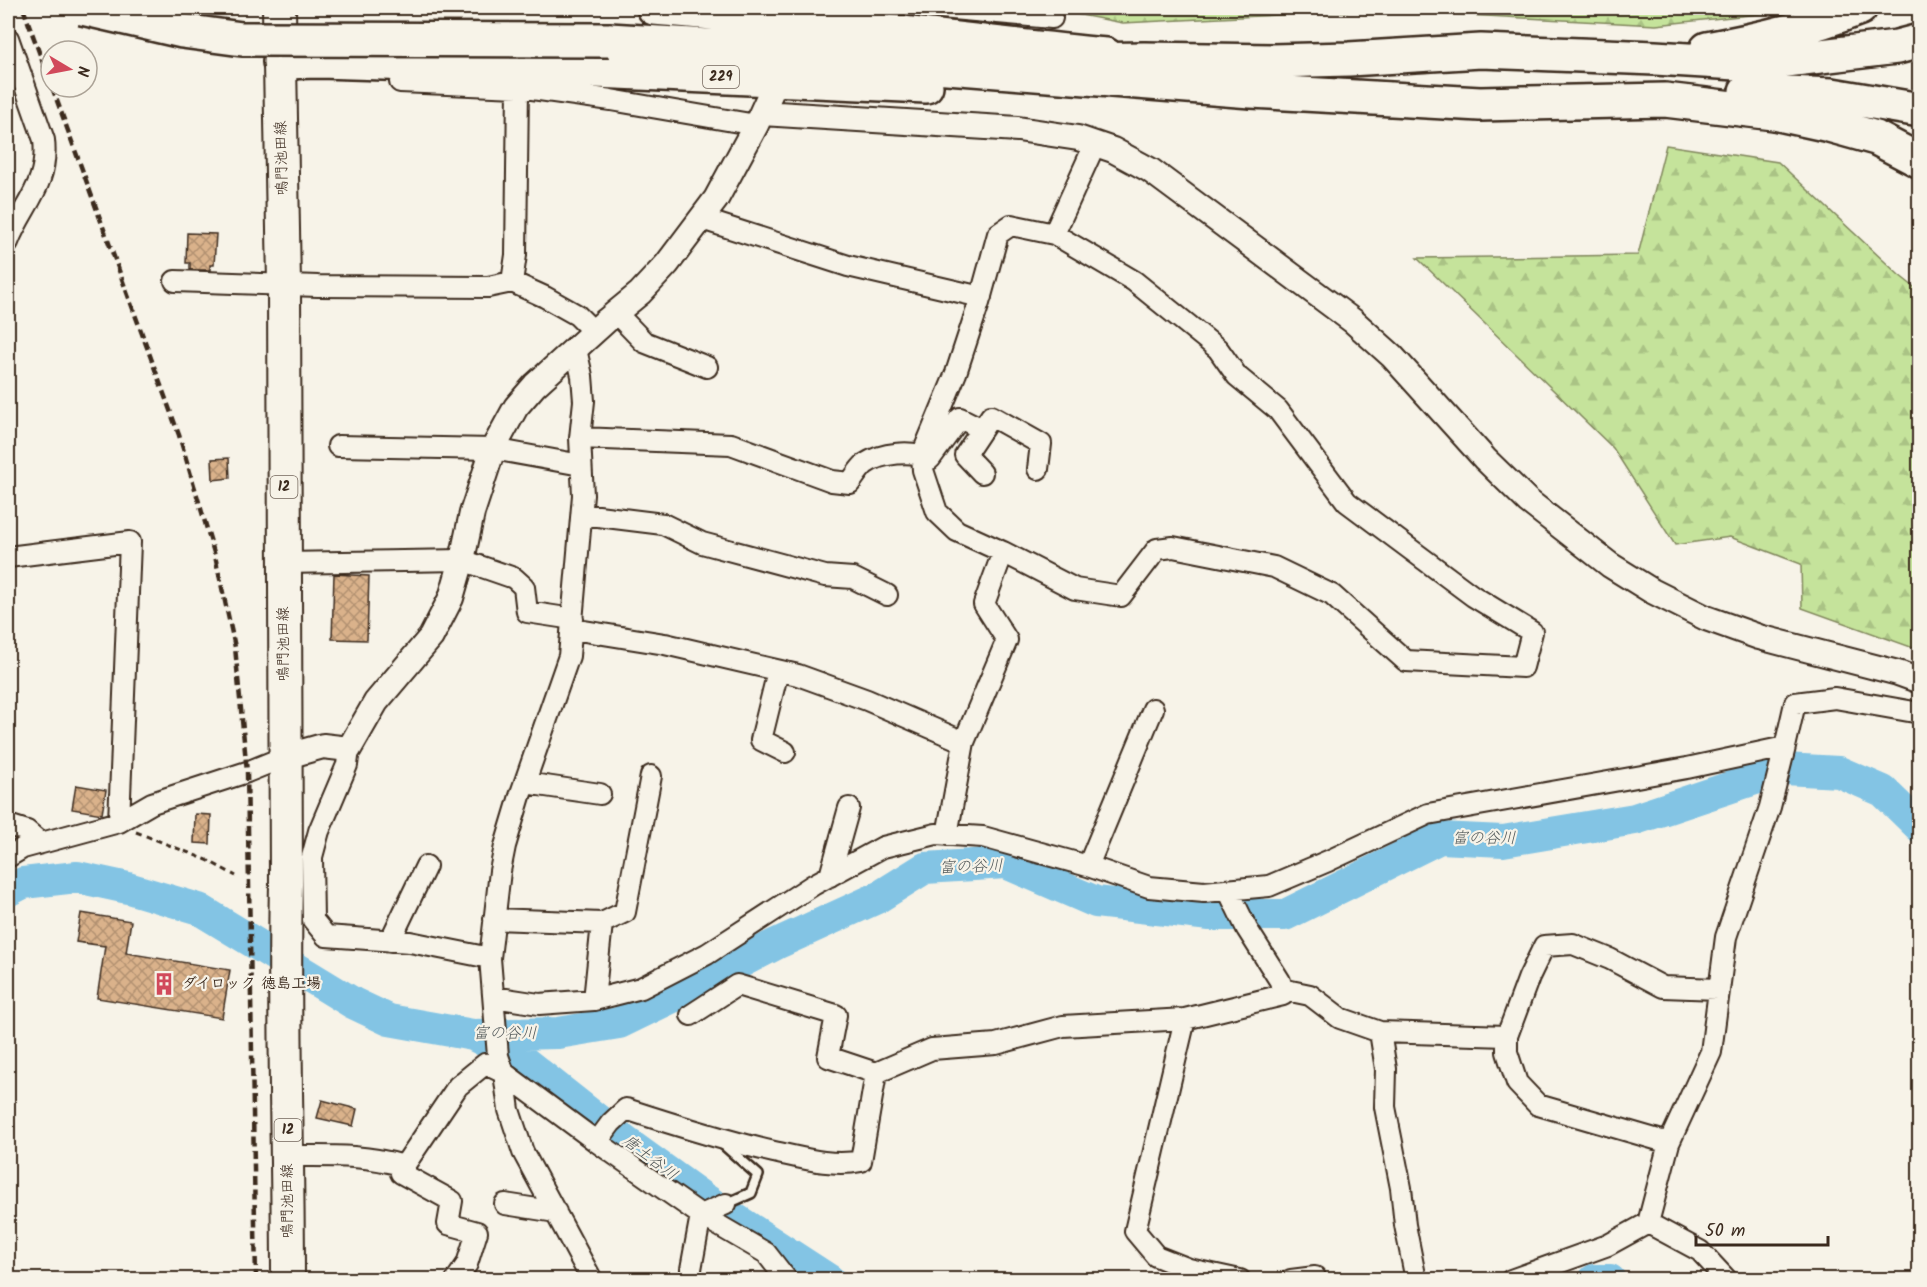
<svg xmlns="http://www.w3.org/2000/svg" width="1927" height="1287" viewBox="0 0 1927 1287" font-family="Kalam,'Klee One',sans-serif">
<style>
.forest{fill:url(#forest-firs);stroke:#80865c;stroke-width:1.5}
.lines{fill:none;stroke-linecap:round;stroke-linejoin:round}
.river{stroke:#83c4e4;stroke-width:32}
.building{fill:url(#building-cross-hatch);stroke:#3b2a1e;stroke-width:1.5}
.service-casing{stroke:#3b2a1e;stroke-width:14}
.minor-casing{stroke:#3b2a1e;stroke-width:24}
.tertiary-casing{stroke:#3b2a1e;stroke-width:28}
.primary-casing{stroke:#3b2a1e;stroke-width:36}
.motorway-casing{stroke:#3b2a1e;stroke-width:38}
.path{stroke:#3b2a1e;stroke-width:3;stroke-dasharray:6 4.5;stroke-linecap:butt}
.service{stroke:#f7f3e8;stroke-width:9}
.minor{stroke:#f7f3e8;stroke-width:20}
.tertiary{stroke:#f7f3e8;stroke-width:24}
.primary{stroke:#f7f3e8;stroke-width:32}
.motorway{stroke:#f7f3e8;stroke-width:33}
.rail{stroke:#3b2a1e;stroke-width:4.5;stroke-dasharray:9 4.5;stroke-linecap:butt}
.motorway-bridge-casing{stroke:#3b2a1e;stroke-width:38;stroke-linecap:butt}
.motorway-bridge{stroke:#f7f3e8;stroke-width:33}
.labels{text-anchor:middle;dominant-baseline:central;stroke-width:4.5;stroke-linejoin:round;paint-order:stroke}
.shield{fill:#f7f3e8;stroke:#73665b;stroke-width:1.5}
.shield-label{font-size:14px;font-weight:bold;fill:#3b2a1e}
.street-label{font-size:15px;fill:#3b2a1e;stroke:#f7f3e8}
.poi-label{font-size:15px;font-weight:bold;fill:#3b2a1e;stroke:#f7f3e8;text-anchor:start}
.water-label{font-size:16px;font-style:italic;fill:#515859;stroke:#f7f3e8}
</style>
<defs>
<pattern id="forest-firs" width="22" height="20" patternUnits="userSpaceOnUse" patternTransform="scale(1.5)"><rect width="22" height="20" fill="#c5e39b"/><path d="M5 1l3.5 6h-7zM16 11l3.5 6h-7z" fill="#aac385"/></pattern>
<pattern id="building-cross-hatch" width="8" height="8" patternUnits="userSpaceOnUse" patternTransform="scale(1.5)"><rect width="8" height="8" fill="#dab28b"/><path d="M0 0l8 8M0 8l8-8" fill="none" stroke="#b29171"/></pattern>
</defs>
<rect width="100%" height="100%" fill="#f7f3e8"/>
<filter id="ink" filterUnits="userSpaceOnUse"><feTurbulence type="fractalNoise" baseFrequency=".0167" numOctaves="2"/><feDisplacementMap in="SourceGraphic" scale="12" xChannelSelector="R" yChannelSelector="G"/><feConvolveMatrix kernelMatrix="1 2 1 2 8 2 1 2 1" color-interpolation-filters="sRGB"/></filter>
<g filter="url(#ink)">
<!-- forest -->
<path class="forest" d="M1044,8H1802L1797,10L1656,25L1374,10L1123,23Z
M1666,145L1778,162L1899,275L1919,291V650L1802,608L1801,564L1730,537L1675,545L1613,448L1417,258L1638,255Z"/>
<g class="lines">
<!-- river -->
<path class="river" d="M8,891L23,883L77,877L128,888L199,909L353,1003L389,1020L473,1035L558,1033L619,1023L689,989L776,944L877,898L925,868L1006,863L1096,902L1210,915H1285L1440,838L1503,841L1635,819L1785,769L1839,772L1883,791L1920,827
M477,1037L518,1057L627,1143L703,1198L829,1280
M1594,1280H1610"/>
</g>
<!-- building -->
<path class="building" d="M187,233L216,234L214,265H210V270H190V263H186Z
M229,458L230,478L213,480L212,459Z
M334,574L369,576L367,640L332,639Z
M76,785L106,790L102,814L72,809Z
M195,814L211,815L210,844L194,843Z
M81,913L131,921L126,953L230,970L222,1018L97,998L105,946L76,942Z
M322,1100L357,1109L353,1126L317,1118Z"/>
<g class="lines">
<!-- service casing -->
<g class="service-casing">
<path id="service" d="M723,1144L758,1175L751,1193L726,1204"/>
</g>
<!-- minor casing -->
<g class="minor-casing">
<path id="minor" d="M941,8L1052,18
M8,38L44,140C49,185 23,204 8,242
M400,82L518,87L611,100L756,125
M702,219L848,266L981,297
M1011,225L1054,234L1134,281L1218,349L1237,376L1278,410L1347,502L1473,596L1532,632L1523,667L1406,661L1332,595L1274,567L1173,547L1157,549L1121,596L1075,589L1003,552L957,531L937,512L923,470L922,455L956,373L979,303L998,234Z
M1054,234L1095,144
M175,281L318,286L488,287L512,282L545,297L577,315L594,332
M512,282L516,255L518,87
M616,313L644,342L707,367
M576,349L582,376L584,401L580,438L583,495L569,656L520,796L505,846L500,871L490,958L498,1056L504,1073L509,1110L523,1152L592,1280
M580,438L731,444L832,481L850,483C854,478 859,469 865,464C881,453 913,449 930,459L960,418L982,429
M338,446L493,449L581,465
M982,473L965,455L991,416L1041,444L1038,469
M582,514L663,524L702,543L825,576L853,578L887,595
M8,557L130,542L119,822
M284,563L462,560L514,578L524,587L527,612L573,619
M572,629L665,644L798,675L867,700L964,742
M778,671L761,740L785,752
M349,749L347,765L319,831L312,857L313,920L326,936L410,942L490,958
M525,783L600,794
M8,825L27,831L41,843
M947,835L964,742L1007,640L984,604L1003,552
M8,857L23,848L119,822L152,803L247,772L284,757
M1088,866L1153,709
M830,876L849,808
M494,919L602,923L625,912L651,776
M390,941L426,866
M1281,989L1310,995L1340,1018L1380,1032L1386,1069L1385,1107L1401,1188L1405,1225L1416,1280
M494,997L539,1004L594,1000L641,988L707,954L813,885L883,847L936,834L983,837L1088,866L1149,887L1204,892L1269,886L1328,861L1428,814L1687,768L1785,747L1795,703L1835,698L1920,713
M594,1000L602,923
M691,1015L737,985L836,1015L828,1057L876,1073
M1185,1019L1135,1231L1156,1256L1189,1269L1191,1274L1188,1280
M1380,1032L1507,1036V1052L1517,1083L1538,1105L1669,1143
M1507,1036L1529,977L1544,946L1573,944L1610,959L1663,987L1718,989
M597,1142L611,1123L626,1109C675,1125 723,1140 774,1152C802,1158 832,1167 861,1161L876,1073L932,1049L996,1044L1063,1026L1185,1019L1283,995L1280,981L1247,929L1228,890
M288,1156C328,1156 365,1154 404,1166L458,1086L485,1064L504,1073L597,1142L701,1215L766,1253L787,1280
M404,1166L401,1173L452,1201L448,1224L477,1232L467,1264L456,1280
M505,1204L556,1212
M701,1215L726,1204
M1648,1223L1669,1143L1711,1052L1726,937L1770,807L1785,747
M1189,1269L1240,1280
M692,1280L691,1269L701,1215
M1291,1280L1315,1277
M1511,1280L1608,1245L1648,1223L1700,1251L1727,1280"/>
</g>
<!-- tertiary casing -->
<g class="tertiary-casing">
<path id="tertiary" d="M762,113L1018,129L1078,138L1113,150L1150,170L1353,321L1392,356L1485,459L1528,501L1610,565L1652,591L1706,618L1759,637L1898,673L1920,681
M284,757L323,746L349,749L376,702L431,637L451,598L462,560L472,513L493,449L516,407L535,385L607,320L640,293L667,264L716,199L756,125L772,90"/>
</g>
<!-- primary casing -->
<g class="primary-casing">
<path id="primary" d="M279,8L284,284L286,884C283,1016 288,1148 288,1280"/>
</g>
<!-- motorway casing -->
<g class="motorway-casing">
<path id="motorway" d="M654,8C805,20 955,40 1106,55
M609,40L725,47L897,63L1251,91L1480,104L1665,100L1774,113L1829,125L1876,138L1920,161
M1707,49C1762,39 1808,28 1860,8
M1081,60L1144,59L1272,61L1349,59L1481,51L1655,58L1753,64L1897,47L1920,41
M280,62L320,61L508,67L926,86
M1746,91L1832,95L1920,110"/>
</g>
<!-- path -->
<path class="path" d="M136,832L207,860L236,876"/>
<!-- service -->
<use href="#service" class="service"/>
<!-- minor -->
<use href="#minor" class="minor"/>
<!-- tertiary -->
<use href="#tertiary" class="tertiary"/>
<!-- primary -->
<use href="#primary" class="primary"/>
<!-- motorway -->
<use href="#motorway" class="motorway"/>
<!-- rail -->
<path class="rail" d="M23,8L51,85
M52,87L179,435L215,556L235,647L247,772L256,1280"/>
<!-- motorway-bridge casing -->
<g class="motorway-bridge-casing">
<path id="motorway-bridge" d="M82,8L182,31L242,39L609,40"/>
</g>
<!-- motorway-bridge -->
<use href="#motorway-bridge" class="motorway-bridge"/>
</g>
</g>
<!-- icons -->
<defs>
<g id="building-bare" transform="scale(1.8)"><path d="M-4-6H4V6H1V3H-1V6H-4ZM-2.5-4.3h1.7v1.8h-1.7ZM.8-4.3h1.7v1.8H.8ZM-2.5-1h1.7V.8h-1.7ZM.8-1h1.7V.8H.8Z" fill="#d1495b" stroke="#f7f3e8" stroke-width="2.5" paint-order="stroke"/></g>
</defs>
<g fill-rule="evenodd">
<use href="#building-bare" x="164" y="984"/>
</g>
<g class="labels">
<!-- shield labels -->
<g class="shield">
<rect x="703" y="66" width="36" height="22" rx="4.5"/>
<rect x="270.5" y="476" width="27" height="22" rx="4.5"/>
<rect x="274.5" y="1119" width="27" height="22" rx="4.5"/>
</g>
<g class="shield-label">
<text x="721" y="77">229</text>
<text x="284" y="487">12</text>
<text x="288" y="1130">12</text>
</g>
<!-- street labels -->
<g class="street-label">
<text transform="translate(282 158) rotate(-91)">鳴門池田線</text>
<text transform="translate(284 644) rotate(-90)">鳴門池田線</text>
<text transform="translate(288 1201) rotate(-90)">鳴門池田線</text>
</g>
<!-- poi labels -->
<g class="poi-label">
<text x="182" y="984">ダイロック 徳島工場</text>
</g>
<!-- water labels -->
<g class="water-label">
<text x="1484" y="838">富の谷川</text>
<text transform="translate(971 867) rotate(-2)">富の谷川</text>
<text x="505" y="1033">富の谷川</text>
<text transform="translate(650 1158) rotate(37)">唐土谷川</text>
</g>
</g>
<!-- margin -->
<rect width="1927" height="1287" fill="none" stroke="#f7f3e8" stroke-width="30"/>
<rect x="15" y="15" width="1897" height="1257" fill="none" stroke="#3b2a1e" stroke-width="2" filter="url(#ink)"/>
<!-- north arrow -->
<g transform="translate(69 69) rotate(100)"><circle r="28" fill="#f7f3e8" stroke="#aca397" stroke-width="1.5"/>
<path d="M0-4.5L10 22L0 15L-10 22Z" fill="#d1495b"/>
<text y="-9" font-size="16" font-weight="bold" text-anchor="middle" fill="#3b2a1e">N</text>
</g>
<!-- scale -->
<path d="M1696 1236v9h132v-9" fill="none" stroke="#3b2a1e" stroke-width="3"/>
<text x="1705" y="1236" font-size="18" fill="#3b2a1e" stroke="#f7f3e8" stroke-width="4.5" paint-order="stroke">50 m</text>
</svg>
